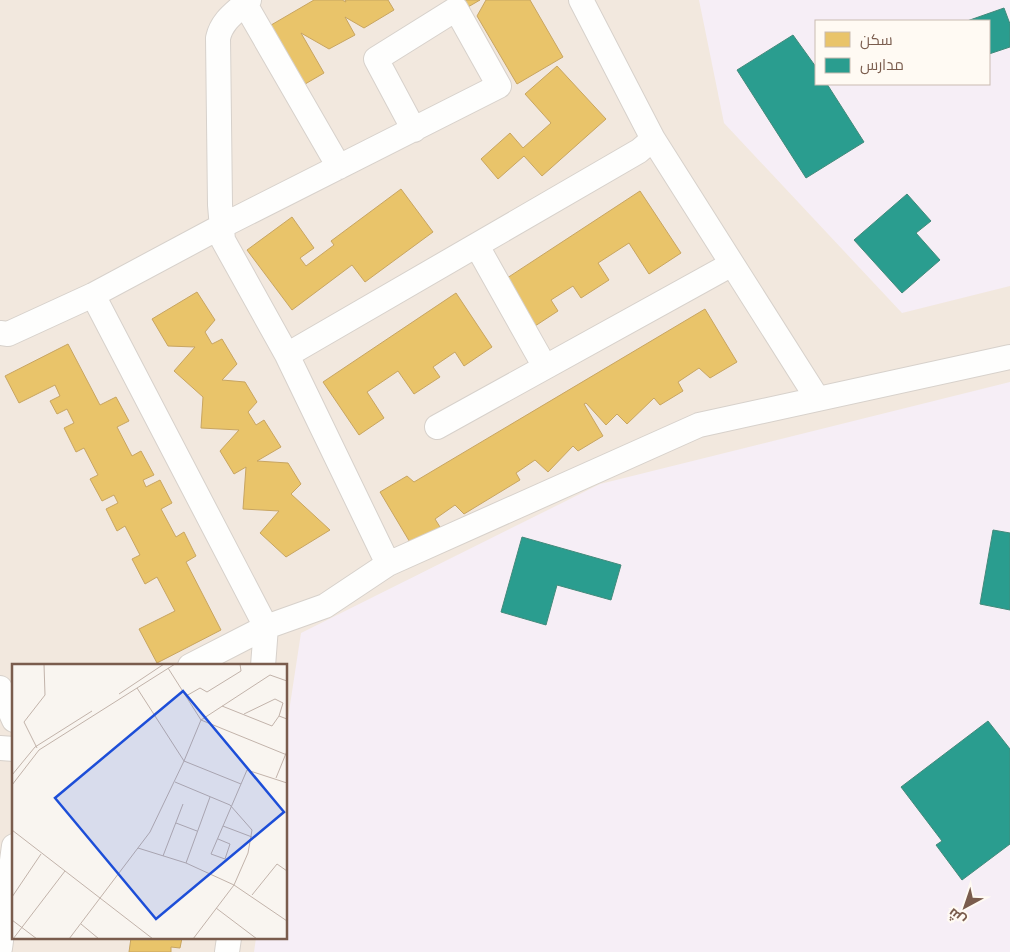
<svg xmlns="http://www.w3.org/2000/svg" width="1010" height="952" viewBox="0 0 1010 952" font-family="'Alegreya Sans',Cairo,sans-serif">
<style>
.residential{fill:#f2e8de;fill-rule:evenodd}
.education{fill:#f6eef6;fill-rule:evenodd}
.homes{fill:#e9c46a;stroke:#c8a561}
.schools{fill:#2a9d8f;stroke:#428a7b}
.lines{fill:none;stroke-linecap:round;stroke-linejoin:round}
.minor-casing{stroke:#d7d1cb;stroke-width:26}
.minor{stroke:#fefefd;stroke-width:24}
.inset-road{fill:none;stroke:#c2b3aa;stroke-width:1}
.view{fill:#1d4ed8;fill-opacity:0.15;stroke:#1d4ed8;stroke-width:2.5}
.inset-edge{fill:none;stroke:#7a5c4d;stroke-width:2.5}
</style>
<rect width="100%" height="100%" fill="#f9f5f0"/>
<!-- residential -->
<path class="residential" d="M0,0H1010V952H0ZM816,21H989V84H816ZM14,666H286V938H14Z"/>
<!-- education -->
<path class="education" d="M699,0H1010V286L902,313L724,123ZM816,21H989V84H816Z
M1010,382V952H254L256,938H286V731L301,633L600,484Z"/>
<!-- homes -->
<path class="homes" d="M314,0H342L346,2L345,0H388L394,10L364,28L345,17L355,35L329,49L301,33L324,73L300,87L266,28Z
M464,0H480L468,7Z
M486,0H530L563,57L517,84L477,16Z
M557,66L606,119L542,176L524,156L498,179L481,159L510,133L523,148L551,123L525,94Z
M401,189L433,232L365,282L352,265L292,310L247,250L292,217L314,248L300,258L306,266L334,245L331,241Z
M640,191L681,253L649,274L629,243L598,263L609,280L581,298L573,286L551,300L558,311L532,328L501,282Z
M197,292L215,320L205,332L212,344L222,339L237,364L222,380L245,382L257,402L248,412L256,425L264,420L281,447L257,461L288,463L301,484L291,494L330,530L286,557L260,533L279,511L243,509L246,467L234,474L220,451L239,430L201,428L203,397L174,371L195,347L168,346L152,319Z
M456,293L492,347L464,366L455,352L433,367L440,377L414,394L398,371L367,392L384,418L359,435L323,382Z
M705,309L737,362L710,378L699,368L678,382L683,391L660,405L654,398L627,424L617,414L606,425L586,403L584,404L603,436L578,451L573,446L548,472L535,460L516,473L520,480L464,514L455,505L435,519L440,527L411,544L380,492L407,476L414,482Z
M68,344L100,405L116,397L129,421L117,427L132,456L141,451L154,475L143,480L146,487L160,480L172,503L161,509L176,537L184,532L196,556L186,562L221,630L157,663L139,629L175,611L157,577L145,584L132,559L140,555L125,526L117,531L106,509L118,503L114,495L102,501L90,479L98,475L84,448L76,452L64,428L74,423L67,409L57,414L50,401L60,396L55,385L19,403L5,376Z
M131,938H182L180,948L171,947V952H129Z"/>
<!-- schools -->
<path class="schools" d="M1004,8L1010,24V47L989,54V21H967Z
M793,35L816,67V84H827L864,142L806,178L737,70Z
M907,194L931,221L916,233L940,260L902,293L854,240Z
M993,530L1010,533V610L980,604Z
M522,537L621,565L611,600L557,585L546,625L501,612Z
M988,721L1010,749V844L962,880L936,845L942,841L901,787Z"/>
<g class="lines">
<!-- minor casing -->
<g class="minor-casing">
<path id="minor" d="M249,0C236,12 222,20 218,38L220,205L223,240L287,355L388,564
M245,4L339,167
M653,139L817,398
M477,246L545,367
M93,295L266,627L190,666
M0,333L8,334L93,295L220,227L499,86L456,9L376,59L414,130
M287,355L639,151L653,139L581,0
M437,427L732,264
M263,666L266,627L325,606L388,564L699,425L1010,357
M0,688L14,720
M0,748L14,749
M0,948L14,846
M227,952L229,938"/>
</g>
<!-- minor -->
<use href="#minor" class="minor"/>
</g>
<!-- overview -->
<g transform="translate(12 664)">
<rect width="275" height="275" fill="#f9f5f0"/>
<path class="inset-road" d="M156,4L189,56L275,91M107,30L152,0M174,32L188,24L195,28L229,7L228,0M210,42L260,62L267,52L275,55M232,50L263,35L271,39L267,52M25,84L12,58L33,31L32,0M0,111L23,83L80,47M264,114L275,87M163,118L218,141L240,166L236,189L222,221L174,199L198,133M229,120L172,97L189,56L258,11L275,17M0,121L27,86L163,0M164,159L185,167M211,162L240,173M0,166L141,275M206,175L218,180L213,195L199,190L235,106L275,119M126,184L174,199M151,192L171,140M240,231L265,200L275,207M0,233L29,190M204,244L245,275M0,256L25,275M69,260L87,275M1,275L53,207M57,275L138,168L172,97L125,24M181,275L222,221L275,257"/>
<path class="view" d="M171,27L272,148L144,255L43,134Z"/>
<rect width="275" height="275" class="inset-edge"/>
</g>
<!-- legend -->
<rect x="815" y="20" width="175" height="65" fill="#fffaf3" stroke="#cabbb1"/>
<rect x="825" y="32" width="25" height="15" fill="#e9c46a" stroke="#cabbb1"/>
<text x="860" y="45" font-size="15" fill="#7a5c4d">سكن</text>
<rect x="825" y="58" width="25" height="15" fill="#2a9d8f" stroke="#cabbb1"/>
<text x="860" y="70" font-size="15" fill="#7a5c4d">مدارس</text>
<!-- north arrow -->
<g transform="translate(965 907) rotate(220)" stroke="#fffaf3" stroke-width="4" paint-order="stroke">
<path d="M0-4L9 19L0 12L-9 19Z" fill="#7a5c4d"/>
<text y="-8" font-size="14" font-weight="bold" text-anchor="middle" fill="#7a5c4d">ش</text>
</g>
</svg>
